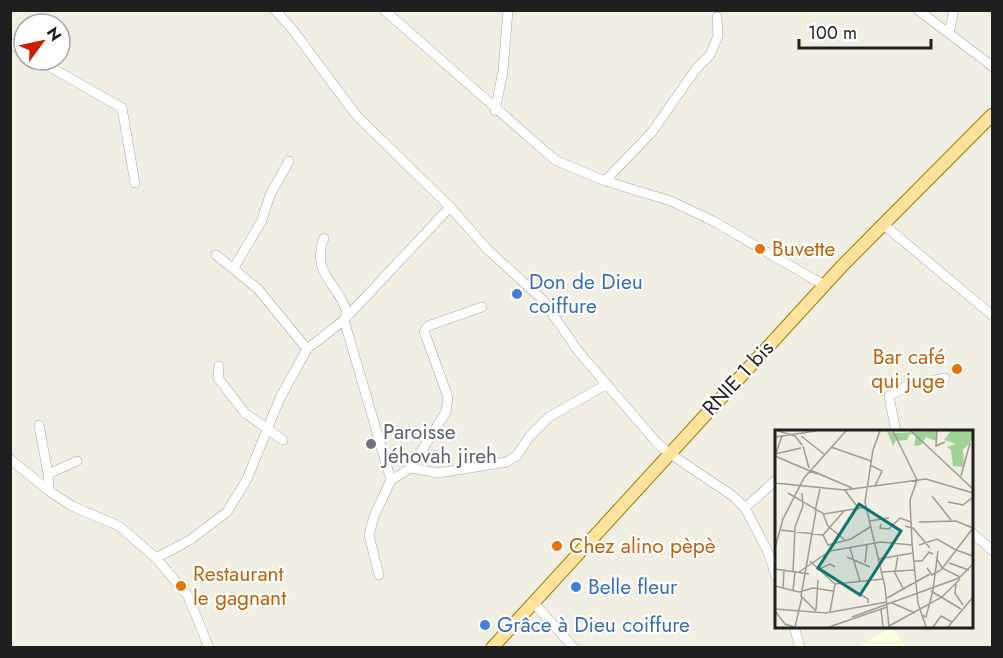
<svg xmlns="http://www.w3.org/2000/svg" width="1003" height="658" viewBox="0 0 1003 658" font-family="Jost,sans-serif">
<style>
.education{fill:#faffdf}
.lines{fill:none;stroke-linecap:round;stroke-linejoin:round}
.minor-casing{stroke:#a6a6a6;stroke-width:10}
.major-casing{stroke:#9a7d00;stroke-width:14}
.minor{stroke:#fff;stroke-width:9}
.major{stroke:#ffe29b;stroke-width:12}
.food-dot{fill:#e8710a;stroke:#fff;stroke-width:2}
.shop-dot{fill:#3f7fe0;stroke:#fff;stroke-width:2}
.worship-dot{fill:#6b7280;stroke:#fff;stroke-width:2}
.labels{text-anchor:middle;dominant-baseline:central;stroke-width:4.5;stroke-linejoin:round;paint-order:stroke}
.food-label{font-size:21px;fill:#c56008;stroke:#fff;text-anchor:start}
.shop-label{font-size:21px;fill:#366cbe;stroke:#fff;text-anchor:start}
.street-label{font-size:21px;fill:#1f1f1f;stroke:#fff}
.worship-label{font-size:21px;fill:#5b616d;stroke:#fff;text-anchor:start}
.inset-road{fill:none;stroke:#9d9b95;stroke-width:1.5}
.view{fill:#0f766e;fill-opacity:0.15;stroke:#0f766e;stroke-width:3}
.inset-edge{fill:none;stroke:#1f1f1f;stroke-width:3}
</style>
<rect width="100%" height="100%" fill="#f1eee4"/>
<!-- education -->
<path class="education" d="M892,627L906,647H857Z"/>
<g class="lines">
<!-- minor casing -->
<g class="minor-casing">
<path id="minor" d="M275,10L293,30L356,115L450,207L488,250L543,300L578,351L658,444L669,453L733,496L745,508L768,552L776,576
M384,10L555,160L605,181L671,201L713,221L824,285
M918,10L992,66
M949,33L954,10
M10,43L24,52
M38,60L122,108L135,183
M495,111L503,71L508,10
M605,181L652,132L696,69L710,55L718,36L717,17
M883,224L992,315
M324,238C311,274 337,282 347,312L344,320L391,480
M216,255L258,289L307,349
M234,268L262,220L270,195L289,161
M219,366L218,378L245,413L283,440
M39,425L48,474L49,491
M896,432L889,396L907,386L945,378
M10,459L49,491L72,506L119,526L156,558L188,596L209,648
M411,468L446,412L448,397L424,331L428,326L482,307
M48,474L77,461
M745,508L776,480
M972,533L992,550
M156,558L190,540L227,512L247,479L280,398L307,349L344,320L450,207
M379,575L369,535L374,516L391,480L411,468L438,473L507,462L517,455L530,436L549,417L607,384
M533,602L574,648
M794,626L800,648"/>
</g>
<!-- major casing -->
<g class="major-casing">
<path id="major" d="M492,648L842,266L992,115"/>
</g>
<!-- minor -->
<use href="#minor" class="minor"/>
<!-- major -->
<use href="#major" class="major"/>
</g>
<!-- markers -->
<g class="food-dot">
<circle cx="760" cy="249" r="6"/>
<circle cx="957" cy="369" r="6"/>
<circle cx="557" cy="546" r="6"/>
<circle cx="181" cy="586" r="6"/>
</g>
<g class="shop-dot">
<circle cx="517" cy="294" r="6"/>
<circle cx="576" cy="587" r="6"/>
<circle cx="485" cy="625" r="6"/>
</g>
<circle class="worship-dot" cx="371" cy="444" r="6"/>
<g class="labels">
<!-- food labels -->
<g class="food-label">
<text x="772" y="249">Buvette</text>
<text x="945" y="357" text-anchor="end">Bar café<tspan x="945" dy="24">qui juge</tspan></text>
<text x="569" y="546">Chez alino pèpè</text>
<text x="193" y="574">Restaurant<tspan x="193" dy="24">le gagnant</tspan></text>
</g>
<!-- shop labels -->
<g class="shop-label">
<text x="529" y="282">Don de Dieu<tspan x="529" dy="24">coiffure</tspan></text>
<text x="588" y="587">Belle fleur</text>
<text x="497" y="625">Grâce à Dieu coiffure</text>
</g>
<!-- street labels -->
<g class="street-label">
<text transform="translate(738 378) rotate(-47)">RNIE 1 bis</text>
</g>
<!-- worship labels -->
<g class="worship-label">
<text x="383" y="432">Paroisse<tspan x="383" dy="24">Jéhovah jireh</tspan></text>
</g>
</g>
<!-- overview -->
<g transform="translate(775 430)">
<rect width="198" height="198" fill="#f1eee4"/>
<path d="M112,1L120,3L162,1L161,11L151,7L146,15L139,16L141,5L135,4L132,10L121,11L118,16ZM176,1H198V9L188,20L189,37L178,36L176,20L172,17L181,14L169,10Z" fill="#9fd396"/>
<path class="inset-road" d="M3,1L20,6L27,15M105,1L98,20L90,72L110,157L114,197M118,1L142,50L135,70L137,113L143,173L151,197M136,1L198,59M162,1L161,16L170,12M26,6L49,24M0,7L41,1M28,16L34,38M56,17L96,31M1,23L7,6M0,24L26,18M0,26L42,44M95,35L107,41L100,56M35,40L77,58M186,46L195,13M0,53L69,60L151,49L198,63M69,59L84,79M13,63L49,84L91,77M157,66L176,90M173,72L188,75L198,67M40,81L45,59M41,81L26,166L41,181M48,84L53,96L71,111M94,91L114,88M144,92L181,91L198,98M106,94L105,98L114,99L125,88L136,92M130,96L138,98L155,118M5,100L48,105L53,115L76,109L95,97M48,105L69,81M144,115L162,109L181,120M0,118L8,89L29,48L71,1M75,118L85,151M181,120L198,126M123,125L120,143L129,160M72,127L95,137M161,127L167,138L185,147M103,129L138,123M35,131L60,154L108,149M139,131H147L154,122L158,124M90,133L92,115M174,133L194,140M152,138L157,145L166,140L198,98M0,139L34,144M42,140L55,134L60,137M18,142L20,97L28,76L27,63M24,142L55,121L106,112L137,115M107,142L139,140M181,154L180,163L188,175M0,156L24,162L38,158L58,161M72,156L93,169V173M8,158L9,140M18,161L20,142M156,161L186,179M112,168L155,144M117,173L140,183M0,179L51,183L112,172M106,179L108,197M41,180L43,150M0,181L10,194L19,197M55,182L60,154M147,185L151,187L158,160L163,121M77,187L184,148L198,134M114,196L167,167L185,149M20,197L27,167M54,197L112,177M158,197L166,186L177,192M173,197L198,167"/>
<path class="view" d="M84,74L126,101L85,165L43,138Z"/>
<rect width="198" height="198" class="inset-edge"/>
</g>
<!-- border -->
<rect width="1003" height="658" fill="none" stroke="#1f1f1f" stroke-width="24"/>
<!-- north arrow -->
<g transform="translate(42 42) rotate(57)"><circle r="28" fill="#ffffff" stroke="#a5a5a5" stroke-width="1.5"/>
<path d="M0-4.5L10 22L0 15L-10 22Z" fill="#ce1d00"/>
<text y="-9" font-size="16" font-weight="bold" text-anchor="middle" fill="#1f1f1f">N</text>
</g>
<!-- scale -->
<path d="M799 39v9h132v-9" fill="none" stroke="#1f1f1f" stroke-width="3"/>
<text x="808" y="39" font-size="18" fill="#1f1f1f" stroke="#ffffff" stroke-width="4.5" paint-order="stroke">100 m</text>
</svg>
